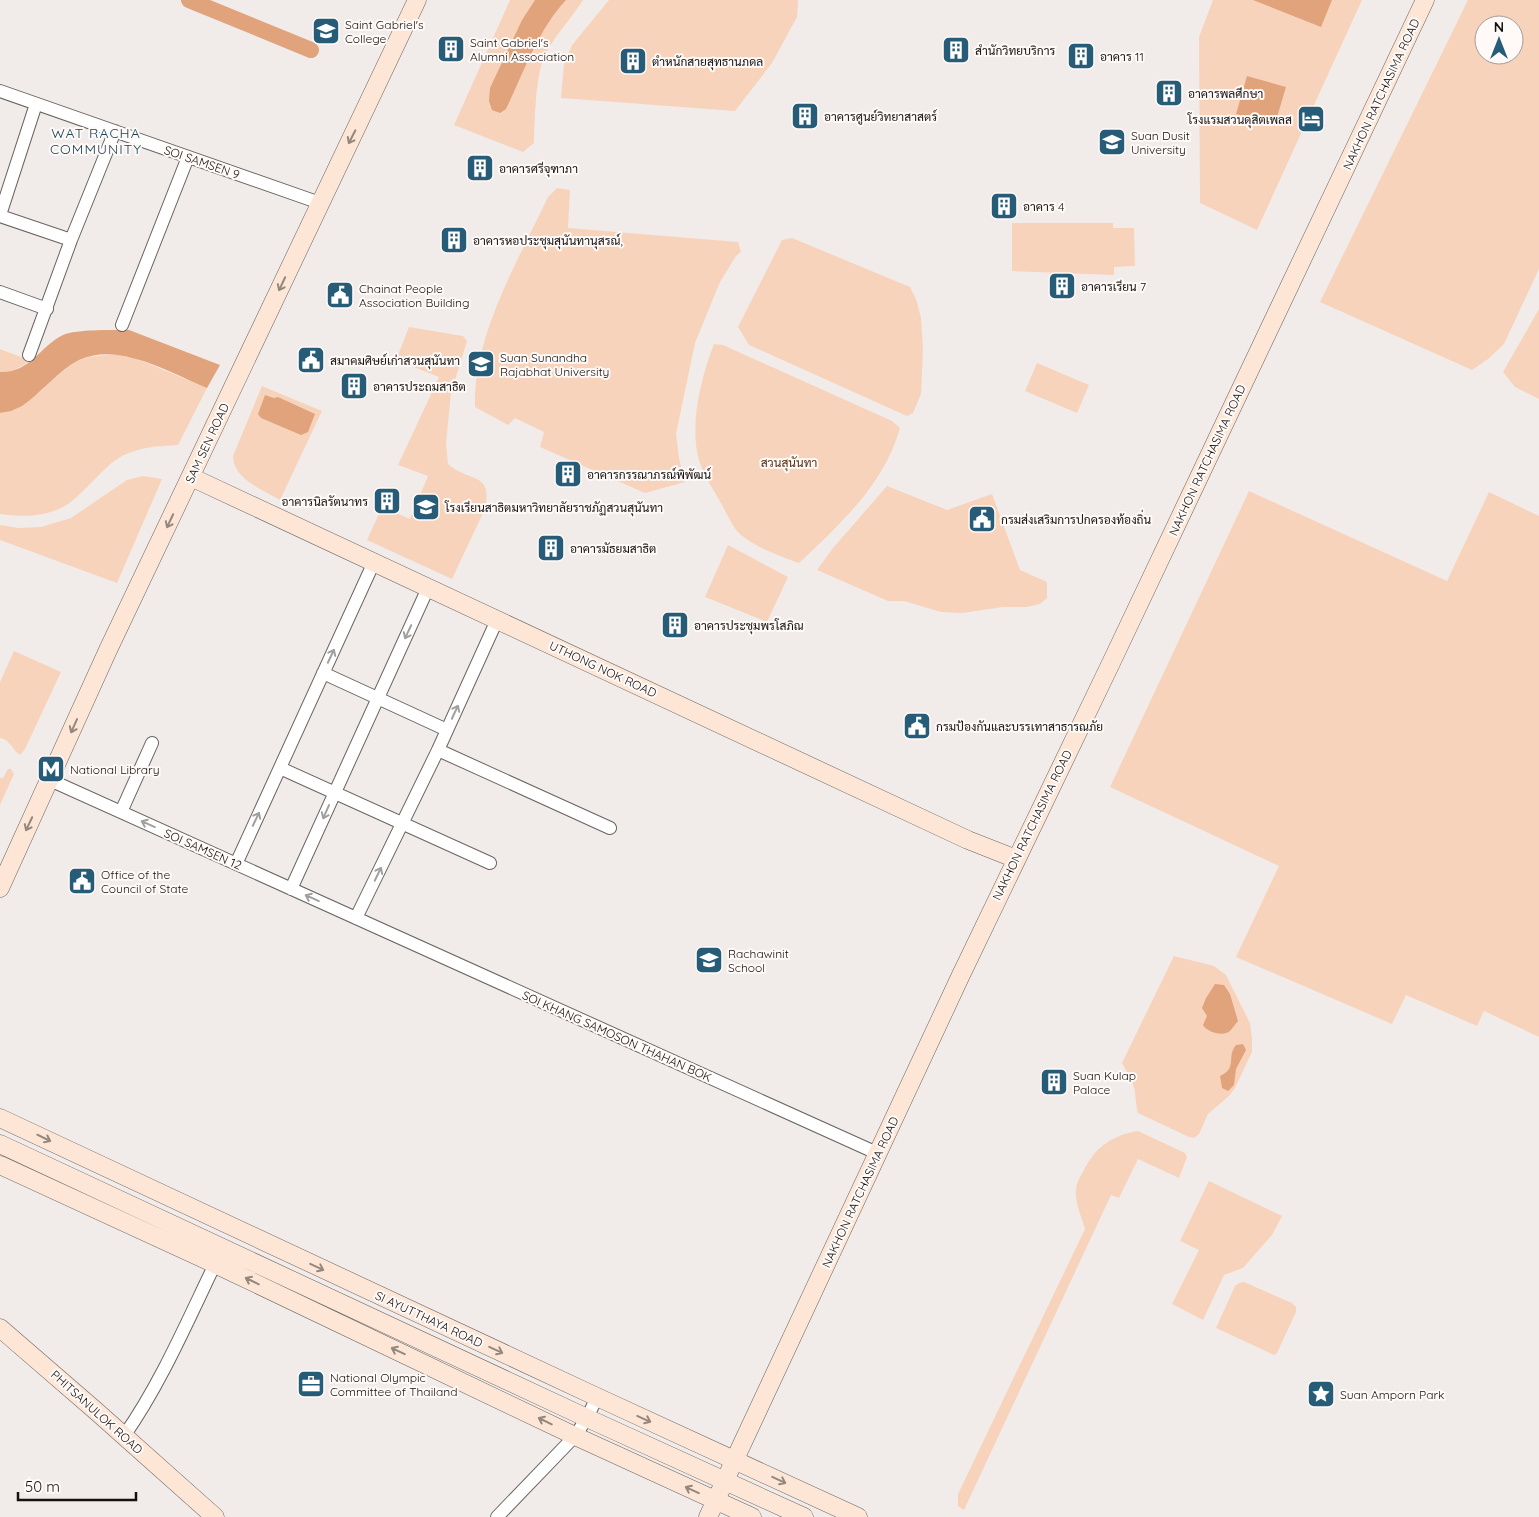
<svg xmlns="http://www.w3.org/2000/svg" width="1539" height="1517" viewBox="0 0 1539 1517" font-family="Quicksand,Sarabun,sans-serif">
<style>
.green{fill:#f8d3bc;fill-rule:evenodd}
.water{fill:#e0a37b}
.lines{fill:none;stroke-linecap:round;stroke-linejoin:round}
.canal{stroke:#e0a37b;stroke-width:16}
.street-casing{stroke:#686461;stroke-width:14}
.secondary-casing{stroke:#686461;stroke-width:19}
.street{stroke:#fff;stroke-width:12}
.secondary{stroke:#fde6d6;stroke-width:18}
.oneway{stroke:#94877d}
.oneway2{stroke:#a1a0a0}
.labels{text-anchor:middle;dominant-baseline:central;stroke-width:4;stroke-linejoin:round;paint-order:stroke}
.poi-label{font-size:12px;fill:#141211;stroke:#fffaf7;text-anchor:start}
.street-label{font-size:12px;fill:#141211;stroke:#fffaf7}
.park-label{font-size:12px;fill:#583012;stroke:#fffaf7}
.neighbourhood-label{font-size:14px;letter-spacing:1px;fill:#19445a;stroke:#fffaf7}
</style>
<rect width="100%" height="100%" fill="#f1ece9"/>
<!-- green -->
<path class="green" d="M510,0H583C572,18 557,33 547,51C535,71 535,119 534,143L523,152L454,125Z
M609,0H798L797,17L772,63L735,111L561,98L564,64L572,45Z
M1213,0H1362L1257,230L1200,203L1199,37Z
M1468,0H1539V269L1504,344L1488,359L1472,370L1320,302ZM1484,25H1514V55H1484Z
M557,188L570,190L568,228L738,242L741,252L736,256L720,282L695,343L676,434L679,458L685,482L645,493L540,447L544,432L515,418L508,425L475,407C473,335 518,261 548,197Z
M1012,223H1113V228H1134L1135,266L1114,267V275L1012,271Z
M792,238L910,287L916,299L921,318L923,349L921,394L913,413L907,416L749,345L738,327L782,240Z
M1539,309V399L1515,387L1503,372Z
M409,327L463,336L467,341L451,393L446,444L448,464C469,483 495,471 484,511L452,579L367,540L382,507L410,519L428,476L398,465L439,377L396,360Z
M714,344L723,345L892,421L900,428C884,485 840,524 799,563C782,557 753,546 740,534C733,528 727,514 722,505C714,490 704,477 699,460C689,425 701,377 714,344Z
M0,349L31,361L10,372H0Z
M118,355L135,358L207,388L178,445C159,446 139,447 122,456C110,463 102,472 93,481C84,490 72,503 61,508C43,517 19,517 0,514V413C37,406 50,374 80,360C91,355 106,355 118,355Z
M1037,363L1089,385L1077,413L1025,391Z
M262,386L322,411L280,500C263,490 233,479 233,456Z
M143,476L162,479L117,583L0,540V525L19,528L41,527L71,518L127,480Z
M887,486L947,510L992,494L1020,570L1047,582V598L1040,604L1027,607H1003L962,613L941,612L904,601H888L817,570L833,548Z
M1249,491L1447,581L1489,492L1539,516V1037L1484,1011L1477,1026L1406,995L1392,1024L1236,957L1279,866L1110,787Z
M728,545L788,577L767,622L705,597Z
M14,651L61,672L25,749L20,755C12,750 11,740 0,738V682Z
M8,769H11L14,774L0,805V778H3Z
M1174,956L1214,966L1226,975L1250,1023L1252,1038V1052L1235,1088L1229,1096L1208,1114L1199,1134L1194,1138L1189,1137L1138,1113C1136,1106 1136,1101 1135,1093C1134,1082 1127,1073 1122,1063Z
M1138,1131L1185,1153L1187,1157L1179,1178L1138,1159L1119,1198L1111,1195L964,1510L958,1506V1494L1085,1229C1082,1218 1077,1208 1076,1196C1075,1186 1079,1178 1084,1170C1095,1147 1113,1135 1138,1131Z
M1209,1181L1282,1216L1272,1235L1243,1268L1224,1275L1203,1320L1172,1304L1199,1250L1180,1241Z
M1244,1282L1292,1303L1296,1307V1312L1277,1353L1274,1355L1216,1328L1235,1286L1239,1283Z"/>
<!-- water -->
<path class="water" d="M535,0H566C538,30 524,72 506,109L500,113L492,110L489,101L490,88L522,20Z
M1253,0H1332L1321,27Z
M1247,76L1286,87L1275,124L1236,114Z
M129,330L220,365L207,388C171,373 118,341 79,360C59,370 41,393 22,406L11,411L0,413V372C30,373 39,347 63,335C75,329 115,330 129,330Z
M265,395L274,398L278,397L315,414L308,432L301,435L261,418L258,414Z
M1215,984L1224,985L1230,994L1238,1021C1235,1024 1233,1028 1230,1031C1223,1037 1207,1032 1203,1025L1207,1016L1202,1008L1206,998Z
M1243,1044L1246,1050L1236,1069L1234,1085L1228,1091L1222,1088L1220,1076C1238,1068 1226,1057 1236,1045Z"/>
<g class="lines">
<!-- canal -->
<path class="canal" d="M189,0L311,50"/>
<!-- street casing -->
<g class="street-casing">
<path id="street" d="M0,91L320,203
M0,215L36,104
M0,216L71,240
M0,292L47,309
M122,325L188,157
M29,355L71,240L115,131
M323,673L447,730
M438,750L610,828
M280,768L490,863
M50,780L879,1154
M121,812L152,743
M236,864L374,562
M291,889L428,588
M356,918L438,750L497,620
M124,1436C161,1383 187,1322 215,1264
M497,1517L575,1436L587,1418L597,1397"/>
</g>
<!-- secondary casing -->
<g class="secondary-casing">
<path id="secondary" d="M191,477L968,840L1016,859
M0,888L108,650L417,0
M0,1118L597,1397L858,1517
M0,1144L587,1418L804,1517
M0,1165L215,1264L575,1436L752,1517
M0,1328L96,1411L215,1517
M708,1517L960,977L1111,663L1425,0"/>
</g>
<!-- street -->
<use href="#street" class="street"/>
<!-- secondary -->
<use href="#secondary" class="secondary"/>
</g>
<!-- one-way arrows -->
<defs><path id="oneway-shaft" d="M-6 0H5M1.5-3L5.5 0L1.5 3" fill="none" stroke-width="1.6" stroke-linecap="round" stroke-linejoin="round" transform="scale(1.25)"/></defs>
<g class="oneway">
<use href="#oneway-shaft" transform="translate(352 137) rotate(117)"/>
<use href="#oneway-shaft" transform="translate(282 284) rotate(115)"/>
<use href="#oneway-shaft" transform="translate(170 521) rotate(115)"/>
<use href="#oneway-shaft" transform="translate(74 726) rotate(114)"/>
<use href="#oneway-shaft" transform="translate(29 824) rotate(115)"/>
<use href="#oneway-shaft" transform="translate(44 1138) rotate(26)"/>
<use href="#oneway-shaft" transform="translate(317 1267) rotate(25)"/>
<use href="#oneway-shaft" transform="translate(252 1281) rotate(-154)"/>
<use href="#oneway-shaft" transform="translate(496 1350) rotate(25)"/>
<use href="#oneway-shaft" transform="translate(398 1351) rotate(-155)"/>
<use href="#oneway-shaft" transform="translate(644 1419) rotate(24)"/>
<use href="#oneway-shaft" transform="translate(545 1421) rotate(-154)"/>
<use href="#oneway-shaft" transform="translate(779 1480) rotate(25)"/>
<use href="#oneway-shaft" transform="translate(692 1490) rotate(-155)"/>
</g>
<g class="oneway2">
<use href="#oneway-shaft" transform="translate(408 632) rotate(115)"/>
<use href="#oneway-shaft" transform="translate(331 656) rotate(-65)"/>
<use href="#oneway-shaft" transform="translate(455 712) rotate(-65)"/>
<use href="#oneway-shaft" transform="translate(326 812) rotate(114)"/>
<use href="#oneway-shaft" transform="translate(256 819) rotate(-65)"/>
<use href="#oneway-shaft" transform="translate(148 824) rotate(-156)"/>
<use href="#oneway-shaft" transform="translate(378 874) rotate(-64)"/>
<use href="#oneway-shaft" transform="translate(312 898) rotate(-156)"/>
</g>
<!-- icons -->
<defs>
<g id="school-square" transform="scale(1.4375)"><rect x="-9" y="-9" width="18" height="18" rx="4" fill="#265c77" stroke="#fffaf7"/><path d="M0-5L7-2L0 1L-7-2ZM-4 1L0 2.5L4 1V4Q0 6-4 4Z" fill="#fff"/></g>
<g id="building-square" transform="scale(1.4375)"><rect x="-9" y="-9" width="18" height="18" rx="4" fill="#265c77" stroke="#fffaf7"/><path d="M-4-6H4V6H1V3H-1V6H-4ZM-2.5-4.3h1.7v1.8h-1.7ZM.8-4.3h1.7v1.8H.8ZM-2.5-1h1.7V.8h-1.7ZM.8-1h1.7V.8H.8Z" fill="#fff"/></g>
<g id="hotel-square" transform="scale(1.4375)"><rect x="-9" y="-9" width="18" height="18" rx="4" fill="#265c77" stroke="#fffaf7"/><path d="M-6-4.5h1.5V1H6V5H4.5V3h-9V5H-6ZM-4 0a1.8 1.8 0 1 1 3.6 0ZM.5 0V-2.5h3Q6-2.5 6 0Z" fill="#fff"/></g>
<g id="university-square" transform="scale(1.4375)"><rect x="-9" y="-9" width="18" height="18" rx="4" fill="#265c77" stroke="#fffaf7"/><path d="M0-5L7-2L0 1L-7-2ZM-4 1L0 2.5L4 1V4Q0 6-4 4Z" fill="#fff"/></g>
<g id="civic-square" transform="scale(1.4375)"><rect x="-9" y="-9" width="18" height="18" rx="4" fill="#265c77" stroke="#fffaf7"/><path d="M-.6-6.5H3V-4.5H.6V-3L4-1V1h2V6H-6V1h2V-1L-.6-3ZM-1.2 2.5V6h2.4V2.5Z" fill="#fff"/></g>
<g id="metro-square" transform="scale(1.4375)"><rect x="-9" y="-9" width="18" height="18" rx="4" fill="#265c77" stroke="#fffaf7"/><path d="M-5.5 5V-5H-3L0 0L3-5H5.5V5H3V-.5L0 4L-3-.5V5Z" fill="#fff"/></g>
<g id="office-square" transform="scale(1.4375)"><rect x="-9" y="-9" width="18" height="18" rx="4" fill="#265c77" stroke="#fffaf7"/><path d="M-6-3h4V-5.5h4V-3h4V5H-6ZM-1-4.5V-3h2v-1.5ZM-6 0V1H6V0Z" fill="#fff"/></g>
<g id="sight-square" transform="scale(1.4375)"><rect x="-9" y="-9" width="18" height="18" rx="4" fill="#265c77" stroke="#fffaf7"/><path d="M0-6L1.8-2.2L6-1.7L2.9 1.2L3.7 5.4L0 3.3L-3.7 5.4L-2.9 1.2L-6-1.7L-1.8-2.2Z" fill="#fff"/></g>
</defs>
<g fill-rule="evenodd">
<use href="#school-square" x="326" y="31"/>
<use href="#building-square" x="451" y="49"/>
<use href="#building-square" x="956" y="50"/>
<use href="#building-square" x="1081" y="56"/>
<use href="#building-square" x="633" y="61"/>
<use href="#building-square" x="1169" y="93"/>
<use href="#building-square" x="805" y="116"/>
<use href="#hotel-square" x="1311" y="119"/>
<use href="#university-square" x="1112" y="142"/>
<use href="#building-square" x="480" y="168"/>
<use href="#building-square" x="1004" y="206"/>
<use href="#building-square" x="454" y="240"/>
<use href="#building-square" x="1062" y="286"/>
<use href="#civic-square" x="340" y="295"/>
<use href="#civic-square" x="311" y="360"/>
<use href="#university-square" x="481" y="364"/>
<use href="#building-square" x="354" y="386"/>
<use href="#building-square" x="568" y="474"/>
<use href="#building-square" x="387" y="501"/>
<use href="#school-square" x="426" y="507"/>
<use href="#civic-square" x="982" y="519"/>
<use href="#building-square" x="551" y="548"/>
<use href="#building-square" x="675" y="625"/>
<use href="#civic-square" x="917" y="726"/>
<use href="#metro-square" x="51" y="769"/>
<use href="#civic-square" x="82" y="881"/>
<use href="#school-square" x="709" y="960"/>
<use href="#building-square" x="1054" y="1082"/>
<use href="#office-square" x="311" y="1384"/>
<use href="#sight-square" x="1321" y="1394"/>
</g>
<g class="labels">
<!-- poi labels -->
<g class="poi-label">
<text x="345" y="24">Saint Gabriel's<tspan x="345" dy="14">College</tspan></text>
<text x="470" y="42">Saint Gabriel's<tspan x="470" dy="14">Alumni Association</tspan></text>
<text x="975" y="50">สำนักวิทยบริการ</text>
<text x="1100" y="56">อาคาร 11</text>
<text x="652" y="61">ตำหนักสายสุทธานภดล</text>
<text x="1188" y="93">อาคารพลศึกษา</text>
<text x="824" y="116">อาคารศูนย์วิทยาสาสตร์</text>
<text x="1292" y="119" text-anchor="end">โรงแรมสวนดุสิตเพลส</text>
<text x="1131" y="135">Suan Dusit<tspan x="1131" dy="14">University</tspan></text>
<text x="499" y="168">อาคารศรีจุฑาภา</text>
<text x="1023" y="206">อาคาร 4</text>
<text x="473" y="240">อาคารหอประชุมสุนันทานุสรณ์,</text>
<text x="1081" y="286">อาคารเรียน 7</text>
<text x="359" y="288">Chainat People<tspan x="359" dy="14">Association Building</tspan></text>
<text x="500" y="357">Suan Sunandha<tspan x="500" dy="14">Rajabhat University</tspan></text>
<text x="330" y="360">สมาคมศิษย์เก่าสวนสุนันทา</text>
<text x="373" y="386">อาคารประถมสาธิต</text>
<text x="587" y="474">อาคารกรรณาภรณ์พิพัฒน์</text>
<text x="368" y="501" text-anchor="end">อาคารนิลรัตนาทร</text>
<text x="445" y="507">โรงเรียนสาธิตมหาวิทยาลัยราชภัฏสวนสุนันทา</text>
<text x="1001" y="519">กรมส่งเสริมการปกครองท้องถิ่น</text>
<text x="570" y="548">อาคารมัธยมสาธิต</text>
<text x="694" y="625">อาคารประชุมพรโสภิณ</text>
<text x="936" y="726">กรมป้องกันและบรรเทาสาธารณภัย</text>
<text x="70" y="769">National Library</text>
<text x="101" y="874">Office of the<tspan x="101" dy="14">Council of State</tspan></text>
<text x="728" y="953">Rachawinit<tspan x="728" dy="14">School</tspan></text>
<text x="1073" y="1075">Suan Kulap<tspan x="1073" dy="14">Palace</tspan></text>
<text x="330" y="1377">National Olympic<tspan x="330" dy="14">Committee of Thailand</tspan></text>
<text x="1340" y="1394">Suan Amporn Park</text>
</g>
<!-- street labels -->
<g class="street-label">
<text transform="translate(1381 94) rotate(-65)">NAKHON RATCHASIMA ROAD</text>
<text transform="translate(202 162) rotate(19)">SOI SAMSEN 9</text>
<text transform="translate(207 443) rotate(-65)">SAM SEN ROAD</text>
<text transform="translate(1207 460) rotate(-65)">NAKHON RATCHASIMA ROAD</text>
<text transform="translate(603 669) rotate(25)">UTHONG NOK ROAD</text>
<text transform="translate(1032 825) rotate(-64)">NAKHON RATCHASIMA ROAD</text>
<text transform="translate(203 849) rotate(24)">SOI SAMSEN 12</text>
<text transform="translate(617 1036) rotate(24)">SOI KHANG SAMOSON THAHAN BOK</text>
<text transform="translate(860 1192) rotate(-65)">NAKHON RATCHASIMA ROAD</text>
<text transform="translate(429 1319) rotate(25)">SI AYUTTHAYA ROAD</text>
<text transform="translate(97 1412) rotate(42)">PHITSANULOK ROAD</text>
</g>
<!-- park labels -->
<g class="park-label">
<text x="789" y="462">สวนสุนันทา</text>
</g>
<!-- neighbourhood labels -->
<g class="neighbourhood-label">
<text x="96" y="133">WAT RACHA<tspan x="96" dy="16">COMMUNITY</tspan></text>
</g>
</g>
<!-- north arrow -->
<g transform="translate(1499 40)"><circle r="24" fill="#fffaf7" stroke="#a19d9b"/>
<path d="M0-4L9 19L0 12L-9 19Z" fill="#265c77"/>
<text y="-8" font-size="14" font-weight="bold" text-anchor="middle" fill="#141211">N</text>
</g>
<!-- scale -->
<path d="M18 1492v8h118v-8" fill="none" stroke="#141211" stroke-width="2.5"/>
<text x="25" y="1492" font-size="15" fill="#141211" stroke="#fffaf7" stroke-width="4" paint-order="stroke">50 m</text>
</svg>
